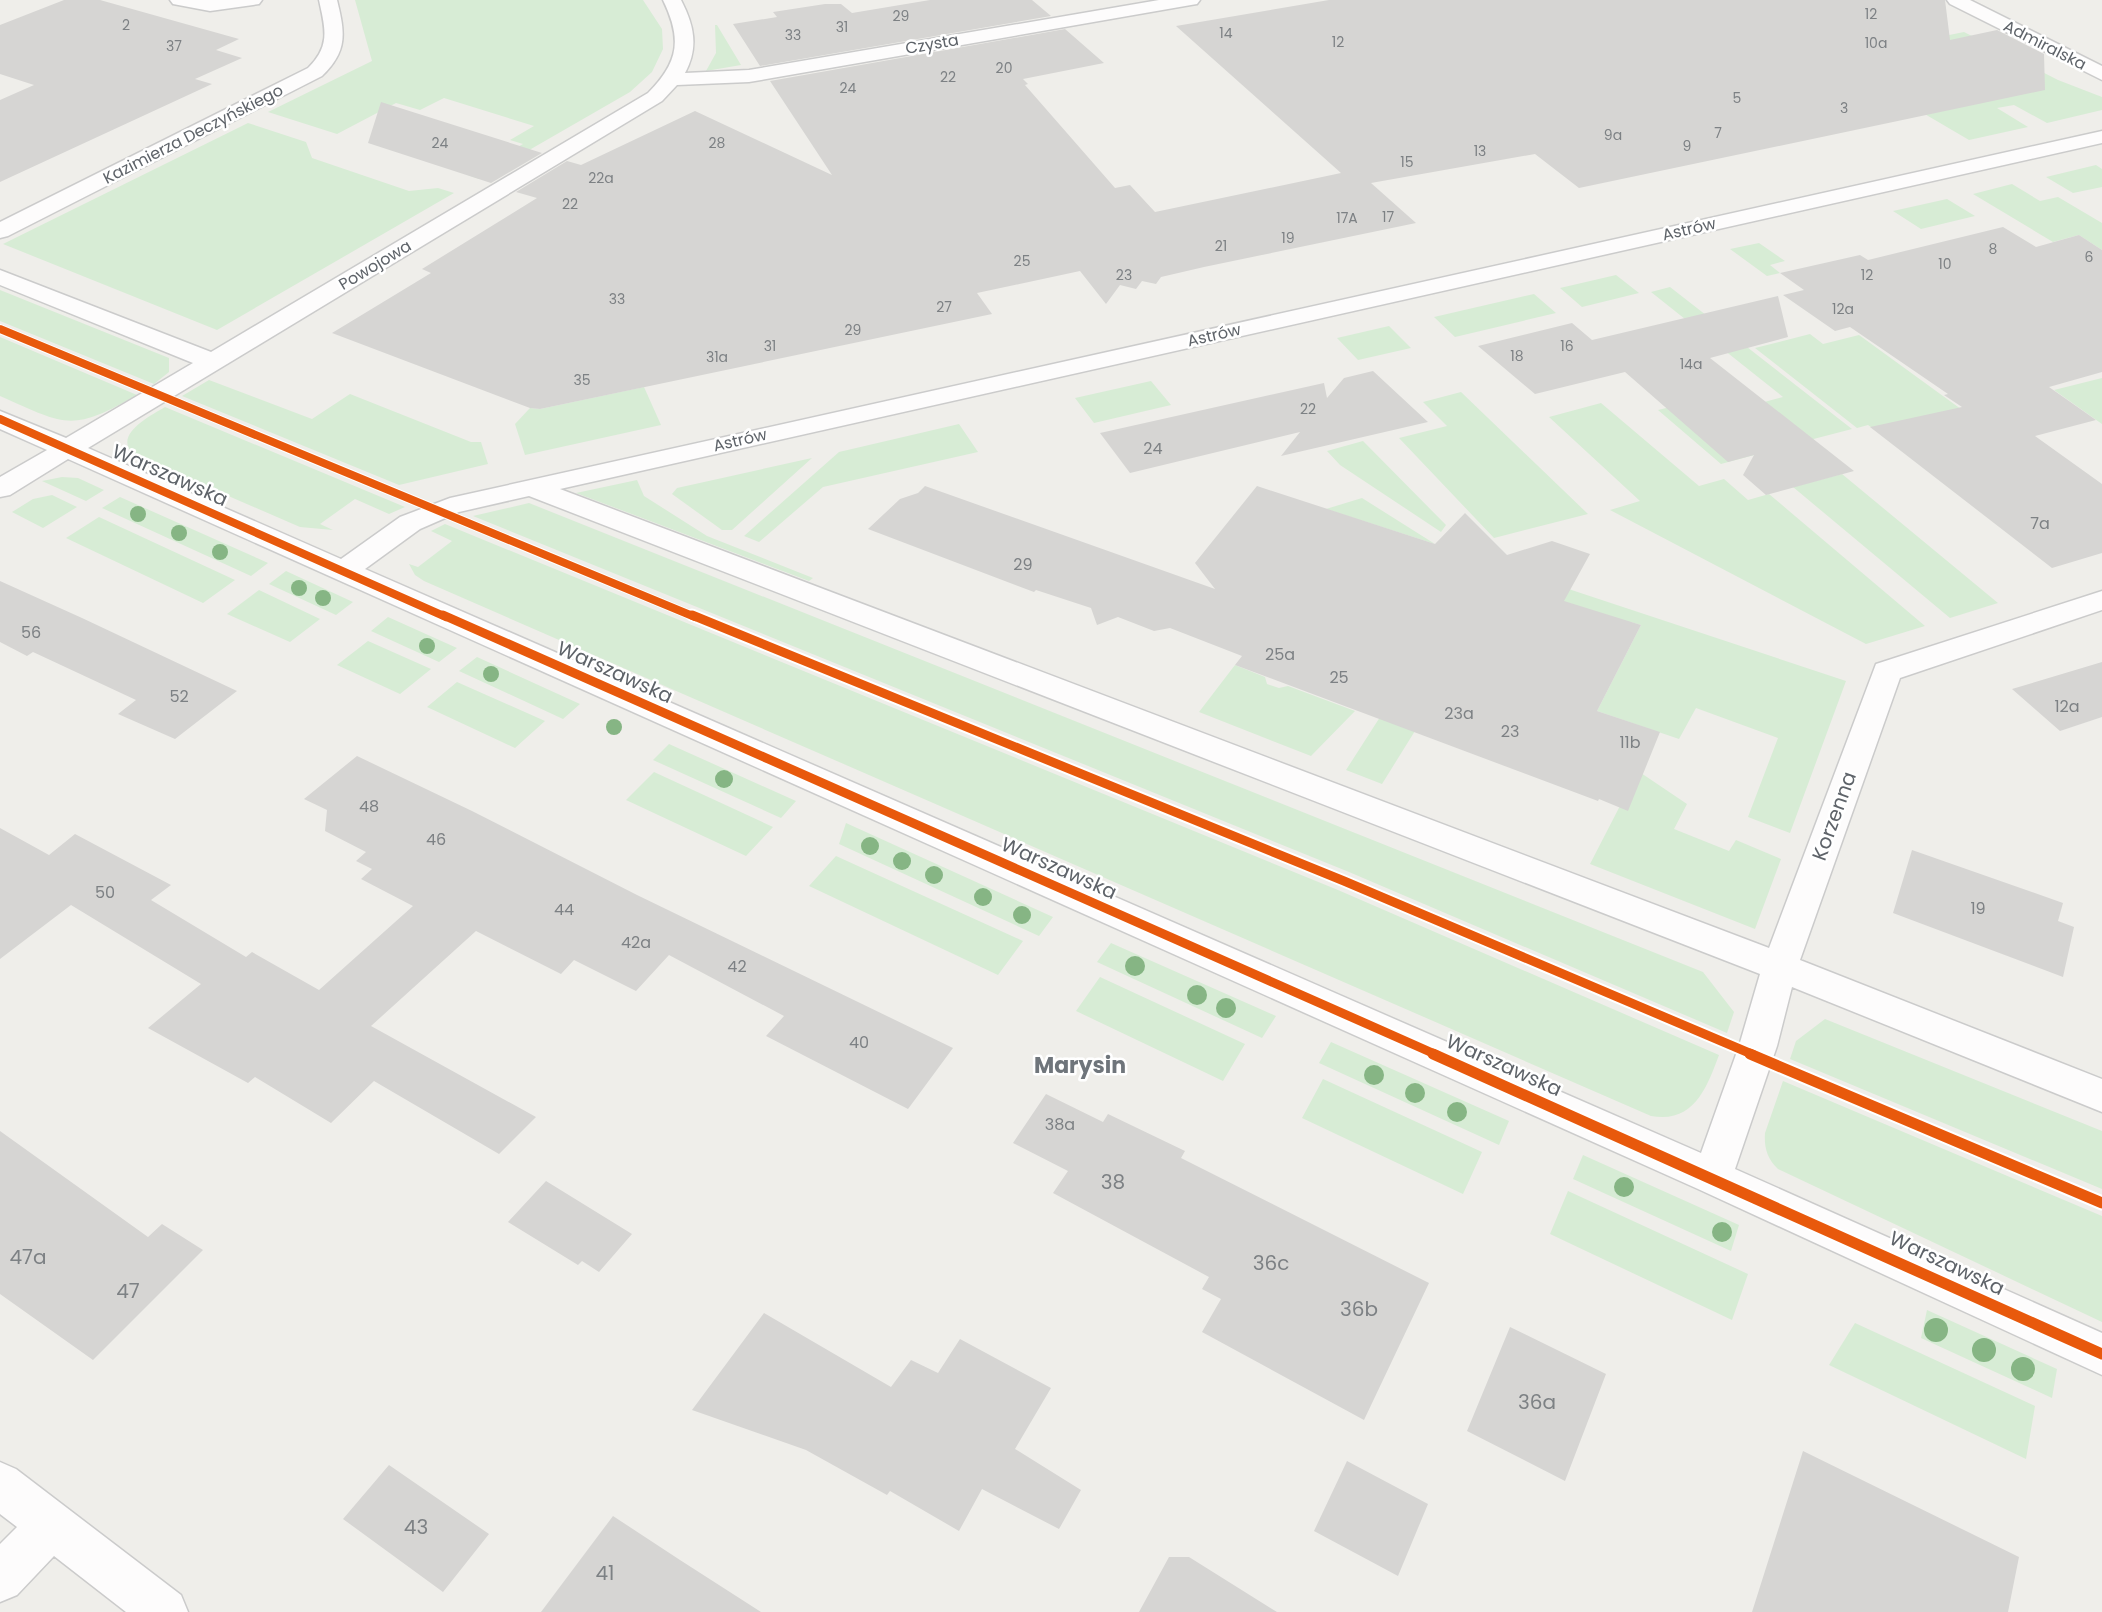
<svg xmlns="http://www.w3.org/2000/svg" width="2102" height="1612" viewBox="0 0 2102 1612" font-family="Poppins,sans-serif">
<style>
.green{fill:#d7ecd5}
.building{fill:#d6d5d3}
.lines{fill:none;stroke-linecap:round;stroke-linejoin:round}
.minor-casing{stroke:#cbcbcb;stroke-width:3}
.minor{fill:#fdfcfc;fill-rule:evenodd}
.cycleway-far2-casing{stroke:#fff;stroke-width:10}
.cycleway-far1-casing{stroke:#fff;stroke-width:13}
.cycleway-casing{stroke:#fff;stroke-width:15}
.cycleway-far2{stroke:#e8590c;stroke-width:8}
.cycleway-far1{stroke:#e8590c;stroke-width:9}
.cycleway{stroke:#e8590c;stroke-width:11}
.tree{fill:#86b584}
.labels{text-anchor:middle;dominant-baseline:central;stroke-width:5;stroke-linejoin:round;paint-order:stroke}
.far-number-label{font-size:14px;fill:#7d8184}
.far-street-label{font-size:16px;fill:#5e6369;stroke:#fff}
.number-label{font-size:16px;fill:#7d8184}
.street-label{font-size:20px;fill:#5e6369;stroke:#fff}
.near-number-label{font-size:20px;fill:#7d8184}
.quarter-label{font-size:22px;font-weight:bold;fill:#6f757b;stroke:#fff}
</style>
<rect width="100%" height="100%" fill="#efeeea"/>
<!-- green -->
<path class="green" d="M355,0H643L662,29L663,49L652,72L630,92L479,179L468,175L523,144L510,140L534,126L444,98L420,110L396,103L337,134L268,112L372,61Z
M715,25H717L741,65L706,71L716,53Z
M1964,32L2058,80L2102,97V110L2047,123L2014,105L1997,108L2028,127L1969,140L1831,59Z
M248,123L306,142L312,158L409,191L438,188L454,193L217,330L3,244Z
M2096,165L2102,169V187L2073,193L2046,177Z
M2012,184L2040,201L2058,197L2102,223V250L2079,235L2053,242L1973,194Z
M1947,199L1975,216L1921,229L1893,211Z
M1759,243L1785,261L1770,265L1780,273L1767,276L1730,249Z
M1616,275L1639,293L1582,307L1560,288Z
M1670,287L1852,429L1775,449L1731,411L1783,397L1651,292Z
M0,290L169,358V372L154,384L0,321Z
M1534,294L1556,313L1455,337L1434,317Z
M1389,326L1411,348L1358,360L1337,338Z
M1810,334L1823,344L1859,335L1965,412L1882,435L1868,425L1857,428L1755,348Z
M0,337L137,395C71,433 66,425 0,396Z
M2102,378V424L2054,390Z
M209,380L312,419L350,394L471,442H481L488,464L399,485L182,396Z
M1151,381L1171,405L1094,423L1075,398Z
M644,387L661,425L525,455L515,424L530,408L540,409Z
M1461,392L1588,514L1494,538L1399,438L1447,426L1423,402Z
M1708,398L1769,451L1721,464L1658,410Z
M1601,403L1699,486L1724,479L1748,500L1769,494L1925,626L1866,644L1610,510L1640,501L1549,417Z
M165,407L405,507L389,514L355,499L320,524L333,530L300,527L134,455C112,435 150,416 165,407Z
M959,424L978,452L823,487L759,542L744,536L839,452Z
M1363,441L1446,525L1441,532L1340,465L1327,451Z
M812,458L732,530H722L672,494L677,488Z
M1842,474L1998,603L1950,618L1793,487Z
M62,477L78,478L104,490L86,501L42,481Z
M637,480L644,496L707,536L813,578L809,581L576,493Z
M52,495L77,507L43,528L12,512L33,499Z
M120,497L257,558L268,563L251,576L102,508Z
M1362,498L1435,544L1326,509Z
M529,503L1703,972L1734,1012L1727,1033L1349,872L473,516Z
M99,517L235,580L203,603L66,538Z
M445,524L1338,890L1719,1055C1707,1087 1694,1124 1651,1116L424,581L415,575L409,564L418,567L452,541L431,531Z
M1481,560L1846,681L1790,833L1748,817L1778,738L1696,708L1679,739L1597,711L1641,625L1631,622L1618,645L1451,673L1382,784L1346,770Z
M286,571L353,602L336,615L269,584Z
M259,590L320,619L290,642L227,614Z
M388,617L457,648L439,662L371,631Z
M368,641L431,669L400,694L337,665Z
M477,657L580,704L563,719L459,671Z
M1235,665L1265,677L1267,684L1279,688L1288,686L1355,711L1311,756L1199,712Z
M457,682L545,721L515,748L427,707Z
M669,744L796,801L781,818L653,760Z
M1638,771L1687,804L1674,829L1729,851L1736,840L1781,859L1755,929L1590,864Z
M654,772L773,827L746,856L626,800Z
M846,823L1053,917L1039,936L839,844Z
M836,856L1023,941L998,975L809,886Z
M1111,943L1276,1016L1262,1038L1097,962Z
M1100,977L1245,1044L1223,1081L1076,1011Z
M1825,1019L2102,1131V1189L1790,1059L1796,1041Z
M1331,1042L1509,1121L1499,1145L1319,1063Z
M1323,1079L1482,1152L1463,1194L1302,1118Z
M1783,1081L2102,1216V1322L1778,1169C1767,1159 1764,1147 1765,1133Z
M1583,1155L1739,1225L1731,1251L1573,1179Z
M1568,1191L1748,1274L1732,1320L1550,1234Z
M1927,1310L2057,1369L2052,1398L1921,1338Z
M1855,1323L2035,1406L2026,1459L1829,1365Z"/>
<!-- building -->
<path class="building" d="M64,0H100L239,39L216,50L242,58L195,79L212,84L0,182V100L34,85L0,74V25Z
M930,0H1032L1051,16L760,66L733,24L777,17L773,12L825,4H841L852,13Z
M1329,0H1945L1950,40L1997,30L2044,54L2045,90L1579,188L1535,154L1371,183L1416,223L1204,267L1161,277L1156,284L1142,281L1136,289L1120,285L1106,304L1080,271L977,293L992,314L540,409L530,408L332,333L431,273L422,269L537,198L516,192L567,161L581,165L695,111L832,175L770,81L1065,29L1104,63L1023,79L1028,84L1025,85L1115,188L1130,185L1155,212L1341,173L1176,26Z
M381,102L542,153L491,183L368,143Z
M2003,227L2036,247L2079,235L2102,250V372L2049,387L2096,420L2035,436L2102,484V553L2052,568L1870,427L1962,407L1944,395L1948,394L1850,327L1835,331L1783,295L1804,290L1780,273L1860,255L1868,260Z
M1778,296L1788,337L1710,358L1854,471L1766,495L1743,475L1754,455L1728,462L1625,372L1535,394L1478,346L1572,323L1592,340Z
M1373,371L1428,422L1281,456L1300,432L1130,473L1100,433L1324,383L1327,398L1344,378Z
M925,486L1215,589L1195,563L1257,486L1435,544L1465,513L1507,555L1552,541L1590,554L1564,601L1641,625L1597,711L1660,732L1628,811L1599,799L1598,801L1235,665L1242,656L1170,628L1154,631L1118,617L1097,625L1091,608L1036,590L1034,592L868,529L900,499L918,493Z
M0,581L82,618L237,691L175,739L118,714L136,700L33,652L27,656L0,642Z
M2102,662V717L2060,731L2012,689Z
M357,756L472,811L637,895L953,1048L908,1109L766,1036L784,1016L669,955L636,991L574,960L561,974L476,931L371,1026L536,1117L499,1154L374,1081L331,1123L255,1077L248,1083L148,1028L201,984L71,905L0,959V828L49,855L75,834L171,885L151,900L246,957L252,952L319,990L413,906L361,879L372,869L356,861L366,852L325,831L327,810L304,799Z
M1912,850L2063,903L2058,921L2074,927L2063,977L1893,913Z
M1046,1094L1103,1122L1108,1114L1185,1151L1181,1158L1429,1283L1364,1420L1202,1332L1221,1299L1202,1289L1209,1277L1053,1193L1068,1171L1013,1143Z
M0,1131L148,1237L162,1224L203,1250L93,1360L0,1294Z
M546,1181L632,1234L599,1272L582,1261L578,1265L508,1222Z
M764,1313L891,1387L911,1360L938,1373L960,1339L1051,1388L1015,1449L1081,1490L1059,1529L982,1489L959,1531L890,1491L887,1495L806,1450L692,1410Z
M1510,1327L1606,1374L1565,1481L1467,1431Z
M1803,1451L2019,1557L2008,1612H1752Z
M1347,1461L1428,1504L1398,1576L1314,1531Z
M389,1465L489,1534L443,1592L343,1519Z
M613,1516L680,1560L761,1612H541Z
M1169,1557H1189L1277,1612H1139Z"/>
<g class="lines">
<!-- minor casing -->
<g class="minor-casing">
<path id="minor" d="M170,0H262L259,4L253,5L210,11L173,4Z
M319,0H337C345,33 348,51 322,76L8,236L0,238V222L308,68C331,46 325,28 319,0Z
M663,0H681C694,25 699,47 685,73L749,70L1159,0H1200L1197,4L1191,5L749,82L677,85L662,101L88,448L341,559L400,517L450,498L2102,131V143L560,489L1769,948L1876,664L2102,591V610L1900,678L1800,960L2102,1079V1112L1792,987L1777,1046L1735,1169L2102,1333V1375L1698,1189L68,459L10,495L0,497V477L47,450L0,429V411L66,438L193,363L0,285V270L211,352L648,93C679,62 682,39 663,0ZM529,496L1760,974L1739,1046L1701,1153L365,569L420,529L459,512Z
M1947,0H1970L2102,66V80L1950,4Z
M0,1462L16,1469L181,1595L188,1612H126L54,1556L17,1595L0,1602V1544L17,1527L0,1514Z"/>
</g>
<!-- minor -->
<use href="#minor" class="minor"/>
<!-- cycleway-far2 casing -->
<g class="cycleway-far2-casing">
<path id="cycleway-far2" d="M0,329L695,617
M0,419L446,617"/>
</g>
<!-- cycleway-far1 casing -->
<g class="cycleway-far1-casing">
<path id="cycleway-far1" d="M443,615L1437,1055
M692,615L1344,881L1754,1055"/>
</g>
<!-- cycleway casing -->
<g class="cycleway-casing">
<path id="cycleway" d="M1433,1054L2102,1354
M1750,1054L2102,1203"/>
</g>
<!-- cycleway-far2 -->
<use href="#cycleway-far2" class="cycleway-far2"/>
<!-- cycleway-far1 -->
<use href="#cycleway-far1" class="cycleway-far1"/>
<!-- cycleway -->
<use href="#cycleway" class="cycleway"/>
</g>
<!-- trees -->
<g class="tree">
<circle cx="138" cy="514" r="8"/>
<circle cx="179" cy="533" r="8"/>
<circle cx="220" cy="552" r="8"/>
<circle cx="299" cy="588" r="8"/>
<circle cx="323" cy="598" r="8"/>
<circle cx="427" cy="646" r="8"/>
<circle cx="491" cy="674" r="8"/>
<circle cx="614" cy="727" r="8"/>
<circle cx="724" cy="779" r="9"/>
<circle cx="870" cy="846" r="9"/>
<circle cx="902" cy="861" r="9"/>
<circle cx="934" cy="875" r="9"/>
<circle cx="983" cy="897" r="9"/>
<circle cx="1022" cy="915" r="9"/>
<circle cx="1135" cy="966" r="10"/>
<circle cx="1197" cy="995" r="10"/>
<circle cx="1226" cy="1008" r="10"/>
<circle cx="1374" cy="1075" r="10"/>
<circle cx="1415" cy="1093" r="10"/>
<circle cx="1457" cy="1112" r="10"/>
<circle cx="1624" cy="1187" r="10"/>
<circle cx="1722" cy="1232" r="10"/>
<circle cx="1936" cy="1330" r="12"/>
<circle cx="1984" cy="1350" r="12"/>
<circle cx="2023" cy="1369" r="12"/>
</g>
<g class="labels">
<!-- far-number labels -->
<g class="far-number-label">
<text x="1871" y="14">12</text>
<text x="901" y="16">29</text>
<text x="126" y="25">2</text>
<text x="842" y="27">31</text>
<text x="1226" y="33">14</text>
<text x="793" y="35">33</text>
<text x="1338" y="42">12</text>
<text x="1876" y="43">10a</text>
<text x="174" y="46">37</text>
<text x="1004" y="68">20</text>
<text x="948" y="77">22</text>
<text x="848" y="88">24</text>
<text x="1737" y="98">5</text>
<text x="1844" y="108">3</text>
<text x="1718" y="133">7</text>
<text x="1613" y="135">9a</text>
<text x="440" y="143">24</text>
<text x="717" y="143">28</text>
<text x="1687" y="146">9</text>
<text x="1480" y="151">13</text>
<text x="1407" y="162">15</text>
<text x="601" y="178">22a</text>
<text x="570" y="204">22</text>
<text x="1388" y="217">17</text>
<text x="1347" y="218">17A</text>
<text x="1288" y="238">19</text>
<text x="1221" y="246">21</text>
<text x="1993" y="249">8</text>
<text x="2089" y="257">6</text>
<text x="1022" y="261">25</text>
<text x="1945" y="264">10</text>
<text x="1124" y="275">23</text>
<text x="1867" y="275">12</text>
<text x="617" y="299">33</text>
<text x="944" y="307">27</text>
<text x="1843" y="309">12a</text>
<text x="853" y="330">29</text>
<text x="770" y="346">31</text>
<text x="1567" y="346">16</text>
<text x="1517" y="356">18</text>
<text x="717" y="357">31a</text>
<text x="1691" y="364">14a</text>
<text x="582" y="380">35</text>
<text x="1308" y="409">22</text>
</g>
<!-- far-street labels -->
<g class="far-street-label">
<text transform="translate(932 44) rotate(-10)">Czysta</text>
<text transform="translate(2045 45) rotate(27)">Admiralska</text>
<text transform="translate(193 134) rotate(-27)">Kazimierza Deczyńskiego</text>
<text transform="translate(1689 229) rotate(-13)">Astrów</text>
<text transform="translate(375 265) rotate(-31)">Powojowa</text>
<text transform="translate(1214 335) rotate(-13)">Astrów</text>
<text transform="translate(740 440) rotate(-13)">Astrów</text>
</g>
<!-- number labels -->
<g class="number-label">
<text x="1153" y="448">24</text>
<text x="2040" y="523">7a</text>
<text x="1023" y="564">29</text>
<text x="31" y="632">56</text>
<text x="1280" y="654">25a</text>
<text x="1339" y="677">25</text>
<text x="179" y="696">52</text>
<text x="2067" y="706">12a</text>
<text x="1459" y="713">23a</text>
<text x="1510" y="731">23</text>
<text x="1630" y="742">11b</text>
<text x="369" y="806">48</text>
<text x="436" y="839">46</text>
<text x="105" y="892">50</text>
<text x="1978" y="908">19</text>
<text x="564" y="909">44</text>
<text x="636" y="942">42a</text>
<text x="737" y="966">42</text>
<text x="859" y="1042">40</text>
<text x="1060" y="1124">38a</text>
</g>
<!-- street labels -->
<g class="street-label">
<text transform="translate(170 475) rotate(24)">Warszawska</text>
<text transform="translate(615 672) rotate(24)">Warszawska</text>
<text transform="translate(1834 816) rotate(-70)">Korzenna</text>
<text transform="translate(1059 868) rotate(24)">Warszawska</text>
<text transform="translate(1504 1065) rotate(24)">Warszawska</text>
<text transform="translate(1947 1263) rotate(25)">Warszawska</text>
</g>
<!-- near-number labels -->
<g class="near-number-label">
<text x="1113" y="1182">38</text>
<text x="28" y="1257">47a</text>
<text x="1271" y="1263">36c</text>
<text x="128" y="1291">47</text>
<text x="1359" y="1309">36b</text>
<text x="1537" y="1402">36a</text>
<text x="416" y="1527">43</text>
<text x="605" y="1573">41</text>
</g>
<!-- quarter labels -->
<g class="quarter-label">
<text x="1080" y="1065">Marysin</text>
</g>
</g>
</svg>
